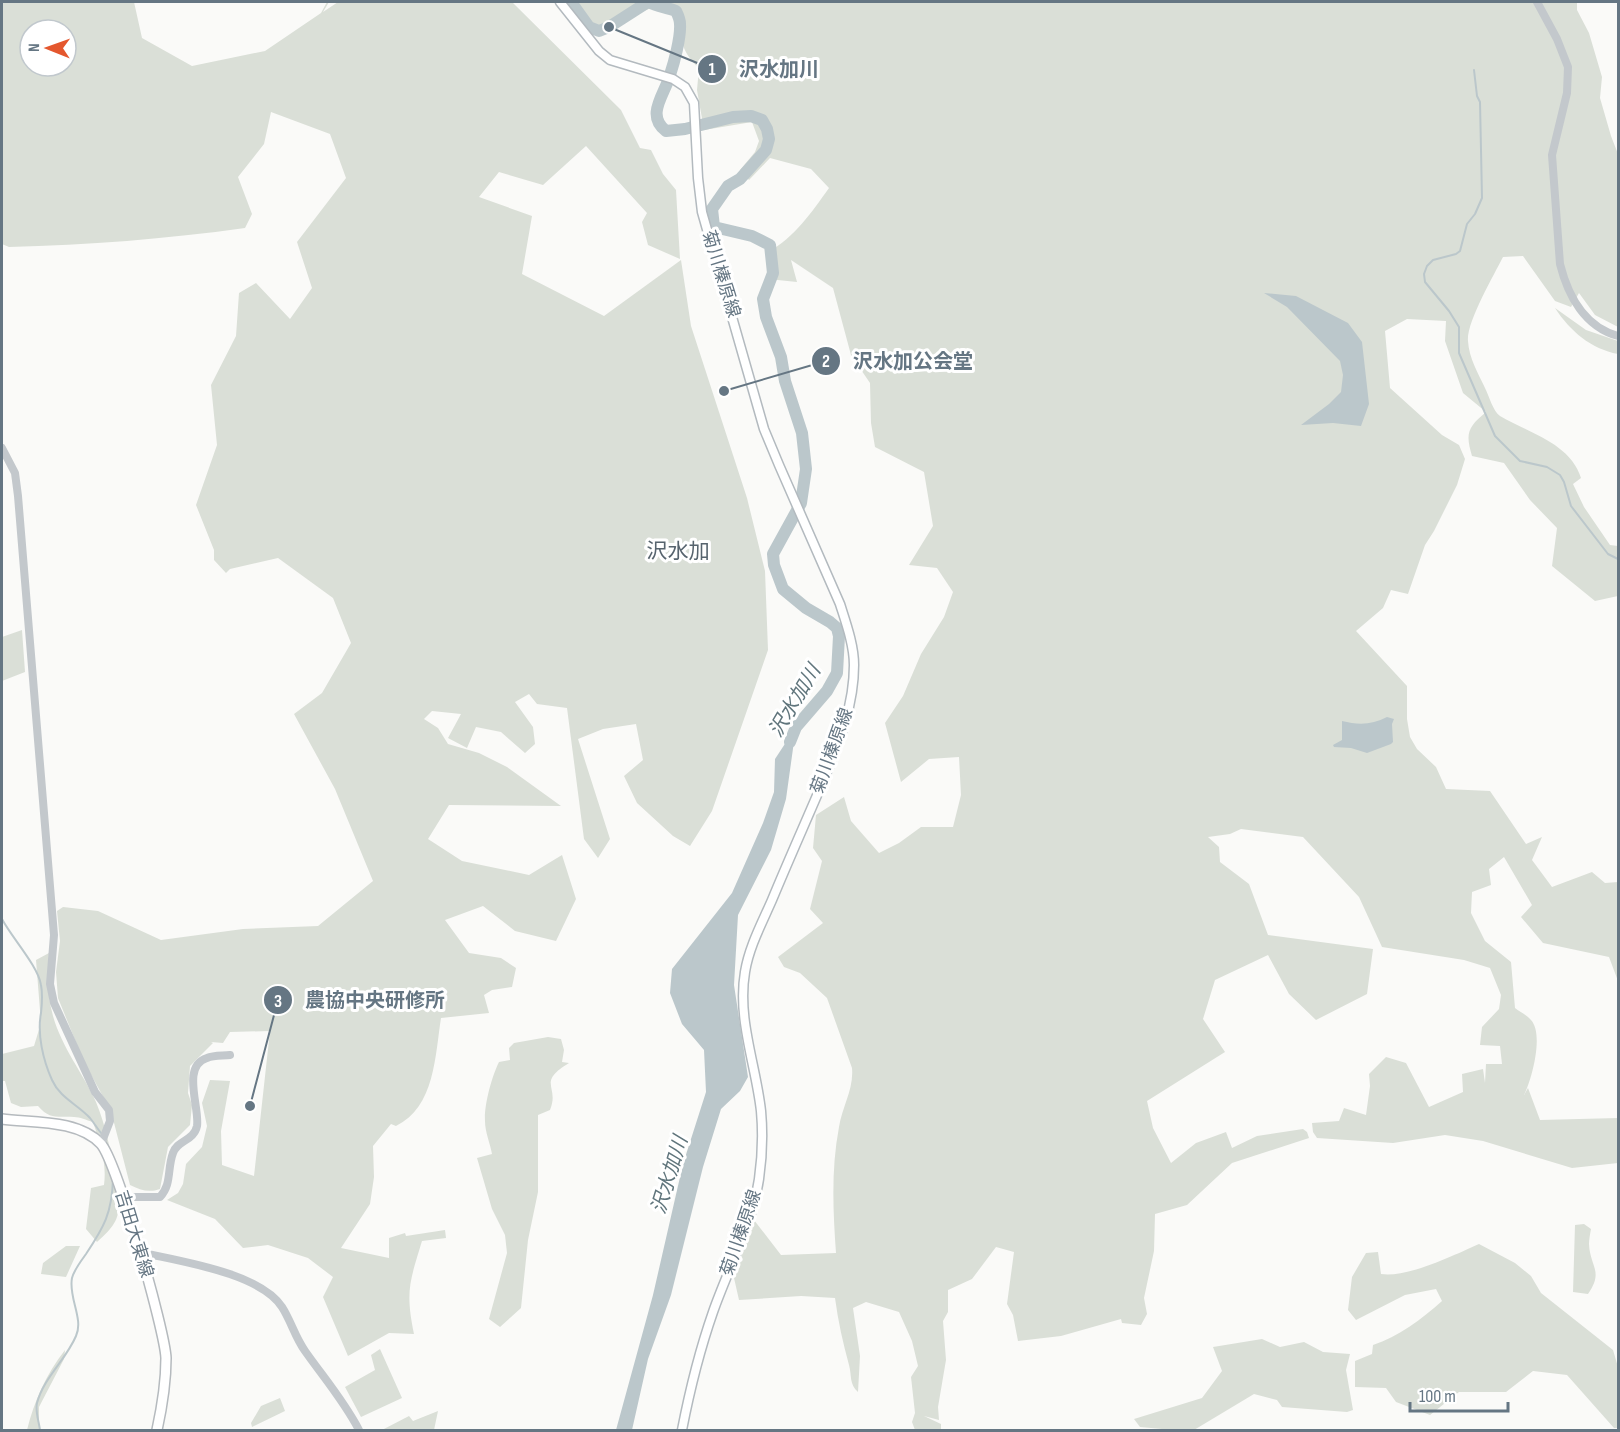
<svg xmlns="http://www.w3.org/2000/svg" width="1620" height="1432" viewBox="0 0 1620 1432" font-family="'Sofia Sans Condensed','Noto Sans JP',sans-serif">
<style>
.green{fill:#dadfd7;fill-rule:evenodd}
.water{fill:#bbc7cb}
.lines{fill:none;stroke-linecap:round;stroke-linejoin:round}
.stream{stroke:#bbc7cb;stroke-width:2}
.river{stroke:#bbc7cb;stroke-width:12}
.secondary-casing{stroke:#b3babf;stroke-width:11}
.primary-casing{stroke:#b5babe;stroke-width:12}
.tertiary{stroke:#c3c8cc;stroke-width:8}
.secondary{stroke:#fff;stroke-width:8}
.primary{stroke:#fff;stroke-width:9}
.labels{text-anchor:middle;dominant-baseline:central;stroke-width:6;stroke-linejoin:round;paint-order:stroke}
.street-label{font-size:18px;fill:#657683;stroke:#fff}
.water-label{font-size:20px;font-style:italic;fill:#60757c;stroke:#fff}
.quarter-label{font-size:21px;fill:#57646e;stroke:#fff}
.leader{fill:none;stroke:#657683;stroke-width:2}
.callout-dot{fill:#657683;stroke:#fff;stroke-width:2}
.mark-label{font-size:18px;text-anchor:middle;font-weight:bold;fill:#fff}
.callout-label{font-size:20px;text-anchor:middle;font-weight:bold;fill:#657683;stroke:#fff;stroke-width:6;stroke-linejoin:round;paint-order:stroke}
</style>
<rect width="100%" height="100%" fill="#fafaf8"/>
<!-- green -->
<path class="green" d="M2,2H134L142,38L192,66L265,51L321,13L327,2H329L323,12L338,2H512L621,110L640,148L651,150L663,174L676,190L680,259L648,245L642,222L647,213L586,146L543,185L499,172L479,197L532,216L522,274L604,316L681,260L691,326L747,498L765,571L768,650L712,811L690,846L673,836L637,803L624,776L643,760L636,724L603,729L578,739L610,839L598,858L584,839L567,708L537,704L529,694L515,702L533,727L535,744L525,753L501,732L476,727L467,748L448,738L461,714L432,711L424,719L438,728L448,744L479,753L507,767L561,806L449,805L428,839L462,861L529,875L562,855L576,899L556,941L515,931L483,906L445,920L469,953L501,958L516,968L512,987L492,990L484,995L489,1013L441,1018C435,1056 435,1107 396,1126L391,1124L373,1146L374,1177L370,1204L341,1248L389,1258V1238L405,1233L406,1236L445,1230L446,1238L422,1241C410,1281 405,1291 414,1334L389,1333L348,1356L323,1297L333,1277L308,1258L268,1245L243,1248L215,1219L167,1200L178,1193L183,1184L186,1164L202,1147L207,1126L202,1103L210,1080L230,1081L221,1131L222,1165L254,1176L270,1031L230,1032L223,1043L211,1042L213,1043L190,1066L188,1093L192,1105L190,1125L168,1147L160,1189C149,1193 140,1190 130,1185L111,1111L84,1062L58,998L56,972L60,941L57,911L63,907L98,911L161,940L243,929L318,926L373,881L335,789L294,714L322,693L351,643L333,598L278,558L230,569L226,573L214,560V550L196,505L217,445L211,385L236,336L239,293L256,283L290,319L312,288L297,242L346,178L330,134L271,112L264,144L238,177L252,214L245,228C166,239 88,245 9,247L2,244ZM30,30H66V66H30Z
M572,2H1577V10L1589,33L1602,77L1600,98L1611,136L1618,154V327L1595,315L1579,293L1571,307L1555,301L1523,256L1503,257C1494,275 1466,323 1468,341C1469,358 1478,373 1485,388C1489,396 1493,411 1500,416C1529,433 1570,443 1581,478L1573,484L1584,507L1610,545L1618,546V596L1595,601L1552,566L1557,528L1530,500L1504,463L1472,456C1465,433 1468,427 1486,412L1463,393L1445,341L1446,321L1407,319L1385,331L1390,388L1442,435L1459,445L1465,459L1457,485L1434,531L1425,545L1408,594L1391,590L1383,608L1356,631L1407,686V719L1410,737L1417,749L1436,767L1446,789L1490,791L1526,844L1542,837L1532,860L1552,887L1592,872L1605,883L1618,882V981L1609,957L1543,943L1521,917L1532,905L1504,857L1489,869L1491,885L1472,892L1471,913L1485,941L1511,962L1515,1008C1520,1012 1527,1015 1531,1020C1544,1034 1532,1079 1524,1095L1528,1088L1540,1120L1618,1118V1163L1572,1168L1483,1141L1445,1135L1393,1143L1317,1138L1313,1132L1312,1123L1339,1121L1344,1108L1366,1115L1370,1086L1369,1074L1386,1057L1406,1063L1429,1107L1463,1092L1462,1074L1483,1069L1485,1083L1486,1064H1502L1500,1046L1480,1045L1482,1027L1499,1009L1501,995L1490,968L1464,960L1382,947L1359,897L1303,837L1241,829L1230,834L1208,837L1219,847L1220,862L1249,884L1268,935L1373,949L1367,994L1316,1020L1289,994L1268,955L1215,980L1203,1019L1225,1052L1147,1101L1153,1128L1171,1163L1196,1143L1226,1132L1232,1148L1257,1136L1303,1129L1307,1132L1309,1138L1232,1163L1187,1205L1155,1214L1154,1251L1144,1298L1147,1314L1141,1325L1122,1323L1121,1319L1061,1336L1018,1341L1013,1315L1007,1304L1014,1252L996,1247L972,1279L948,1290V1312L943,1321L946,1360L938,1407L939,1420L924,1416L941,1424V1430H915L912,1422L915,1413L911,1377L918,1366L912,1341L899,1312L866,1302L853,1308L860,1356L858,1392C849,1384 852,1376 849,1365C843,1343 838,1321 835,1298L801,1296L739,1300L734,1278L754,1220L781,1255L836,1253C833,1211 831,1169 839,1127C842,1107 854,1089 852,1068L827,998L800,973L784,967L778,957L823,923L810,909L822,861L813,848L816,815L844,797L851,821L879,853L899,843L921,827H953L961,795L959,757L929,759L901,782L885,723L903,696L921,654L944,617L953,592L937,568L909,565L933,526L924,472L875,447L871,423L870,383L851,355L833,288L791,260L797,282L768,279V252C795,237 811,213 829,188L811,169L770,158L749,180L740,170L755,152L759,141L752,122L704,130L697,90L699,68C681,51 681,41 680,17L656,6L607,26H593Z
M1555,308L1586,330L1618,341V354C1591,349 1570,331 1555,308Z
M22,630L25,672L2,681V637Z
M49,953C48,975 47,995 53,1016C62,1048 83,1073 96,1102C106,1127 111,1151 115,1177C120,1210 124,1219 97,1242L86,1229L91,1188L104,1185C107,1162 100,1143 93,1122C86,1120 80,1117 74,1117C57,1116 50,1120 38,1106L21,1107L11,1103L5,1081H2V1054L34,1046L41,1023L36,960Z
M548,1037L561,1039L564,1050L562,1062L569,1063C536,1083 560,1086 550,1110L538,1115V1192L528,1240L521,1308L500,1327L489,1319L507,1253L505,1235L492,1209L477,1158L492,1154C490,1143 485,1132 485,1121C484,1105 492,1076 499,1062L510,1060L509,1048L514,1043Z
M1584,1224L1591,1229C1590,1234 1589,1240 1589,1244C1590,1267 1604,1271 1588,1294L1573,1292L1575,1225Z
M1479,1244L1515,1263L1531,1276L1541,1293L1613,1350L1618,1367V1428H1614L1567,1375L1533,1371L1506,1392H1459L1430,1415L1396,1402L1386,1388L1355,1387V1361L1372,1354L1373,1345C1398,1337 1422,1319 1442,1301L1436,1289L1405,1295L1356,1320L1348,1310L1352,1277L1366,1253L1378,1252L1381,1274C1408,1278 1454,1255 1479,1244Z
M66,1246H80L66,1277L41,1274L43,1263Z
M1262,1339L1280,1347L1304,1342L1323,1352L1350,1354L1346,1370L1353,1410L1347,1412L1282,1407L1277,1400L1254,1394L1194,1430H1173L1140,1427L1134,1419L1202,1398L1222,1371L1213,1347Z
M380,1349L402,1398L361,1417L345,1387L375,1370L371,1355Z
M65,1350L64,1359L39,1407V1430H27C34,1402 46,1374 65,1350Z
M280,1398L285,1411L252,1427L251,1423L261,1406Z
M438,1411L434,1430H382L409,1416L413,1421Z"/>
<!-- water -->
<path class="water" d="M1264,293L1296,296L1348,323L1362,342L1369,404L1361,426L1333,423L1301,425L1329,404L1341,392L1343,375L1340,361L1287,307Z
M1387,717L1394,719L1392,724L1393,742L1391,744L1367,753L1351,748L1334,747L1333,745L1342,740V721C1358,725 1372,725 1387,717Z
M796,727L786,799L771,850L738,915L734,985L748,1077L740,1091L721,1109L703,1167L671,1295L648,1359L632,1430H616L653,1295L683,1164L706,1092L704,1050L682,1024L670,993L672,969L732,893L763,823L774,792L775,759Z"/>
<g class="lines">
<!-- stream -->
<path class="stream" d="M1474,70L1477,96L1480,102L1482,198L1475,214L1467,224L1460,251L1456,254L1433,260L1427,266L1424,274L1425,282L1449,311L1459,327V353L1495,436L1520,461L1547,467L1560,475L1564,482L1571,506L1608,554L1618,559
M2,919C12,938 38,966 41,985C43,995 42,1003 41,1013C37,1034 43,1060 52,1080C60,1098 77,1104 90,1118C94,1123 97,1128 101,1133
M40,1430C39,1422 35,1411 37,1403C44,1377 66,1360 76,1336C84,1319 68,1297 72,1278C74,1270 81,1261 86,1254C104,1227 112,1213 113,1179"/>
<!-- river -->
<path class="river" d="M571,2L589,27L599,31L609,27L648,2
M649,2C657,7 666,7 676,11C678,15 680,20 680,24C681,37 674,63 670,75C665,94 645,115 666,131L685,129L733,117L751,116L762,120L767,129L769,139L766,150L740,179L728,186L712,209L714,227L752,236L770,245L773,273L763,299L766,317L781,357L785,381L802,433L806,469L801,503L773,554L774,565L783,589L806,608L830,622L837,628L839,636L837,673L827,691L796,727L790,742"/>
<!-- secondary casing -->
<g class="secondary-casing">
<path id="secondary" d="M560,2L599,51L610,60L673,79L685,87L694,103L698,178L702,212L764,429L779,465L840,604C846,623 854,645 854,665C854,706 839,742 824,779C807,819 789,859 772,900C762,923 749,947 745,972C737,1019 756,1065 761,1111C763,1133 762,1158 759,1179C752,1225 728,1269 713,1312C699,1352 690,1389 682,1430"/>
</g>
<!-- primary casing -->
<g class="primary-casing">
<path id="primary" d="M2,1119C32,1123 78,1119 101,1144C117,1162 165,1331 166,1358C166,1382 162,1407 157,1430"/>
</g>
<!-- tertiary -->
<path class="tertiary" d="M1537,2L1557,39L1568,67L1567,93L1552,155L1560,264C1568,296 1585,327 1618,336
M2,448L15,473L18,496L54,935L50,984L54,1003L95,1092L109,1110L110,1121L101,1144
M123,1197H160C172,1184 167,1169 173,1153C177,1140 194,1141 197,1126C200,1108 181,1066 207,1058C214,1055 223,1056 230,1055
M139,1252C177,1261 259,1272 282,1307C291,1321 295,1337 305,1351C324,1378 344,1401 359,1430"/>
<!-- secondary -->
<use href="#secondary" class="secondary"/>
<!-- primary -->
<use href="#primary" class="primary"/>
</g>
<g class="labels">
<!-- street labels -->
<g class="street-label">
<text transform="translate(721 274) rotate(73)">菊川榛原線</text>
<text transform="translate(832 751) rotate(-70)">菊川榛原線</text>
<text transform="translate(741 1233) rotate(-71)">菊川榛原線</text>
<text transform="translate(134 1234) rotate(73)">吉田大東線</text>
</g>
<!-- water labels -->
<g class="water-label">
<text transform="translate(795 701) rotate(-59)">沢水加川</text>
<text transform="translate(670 1175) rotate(-73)">沢水加川</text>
</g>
<!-- quarter labels -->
<g class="quarter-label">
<text x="678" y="551">沢水加</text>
</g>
</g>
<!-- callouts -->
<path class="leader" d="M609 27L712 69M724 391L826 361M250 1106L278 1000"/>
<g class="callout-dot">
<circle cx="609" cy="27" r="6"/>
<circle cx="724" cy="391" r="6"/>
<circle cx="250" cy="1106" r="6"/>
<circle cx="712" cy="69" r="15"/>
<circle cx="826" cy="361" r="15"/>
<circle cx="278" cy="1000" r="15"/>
</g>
<g class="mark-label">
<text x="712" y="75">1</text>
<text x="826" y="367">2</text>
<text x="278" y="1007">3</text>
</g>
<g class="callout-label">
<text x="779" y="76">沢水加川</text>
<text x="913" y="368">沢水加公会堂</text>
<text x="375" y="1007">農協中央研修所</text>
</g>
<!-- border -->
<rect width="1620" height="1432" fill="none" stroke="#657683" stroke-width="6"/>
<!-- north arrow -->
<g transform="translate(48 48) rotate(271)"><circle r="28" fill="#ffffff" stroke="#c1c8cd" stroke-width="1.5"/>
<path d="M0-4.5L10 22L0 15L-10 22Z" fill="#e4572e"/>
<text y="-9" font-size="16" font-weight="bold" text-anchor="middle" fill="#657683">N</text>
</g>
<!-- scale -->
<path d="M1410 1402v9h98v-9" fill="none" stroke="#657683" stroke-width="3"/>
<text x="1419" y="1402" font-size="18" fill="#657683" stroke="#ffffff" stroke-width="4.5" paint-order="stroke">100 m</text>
</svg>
